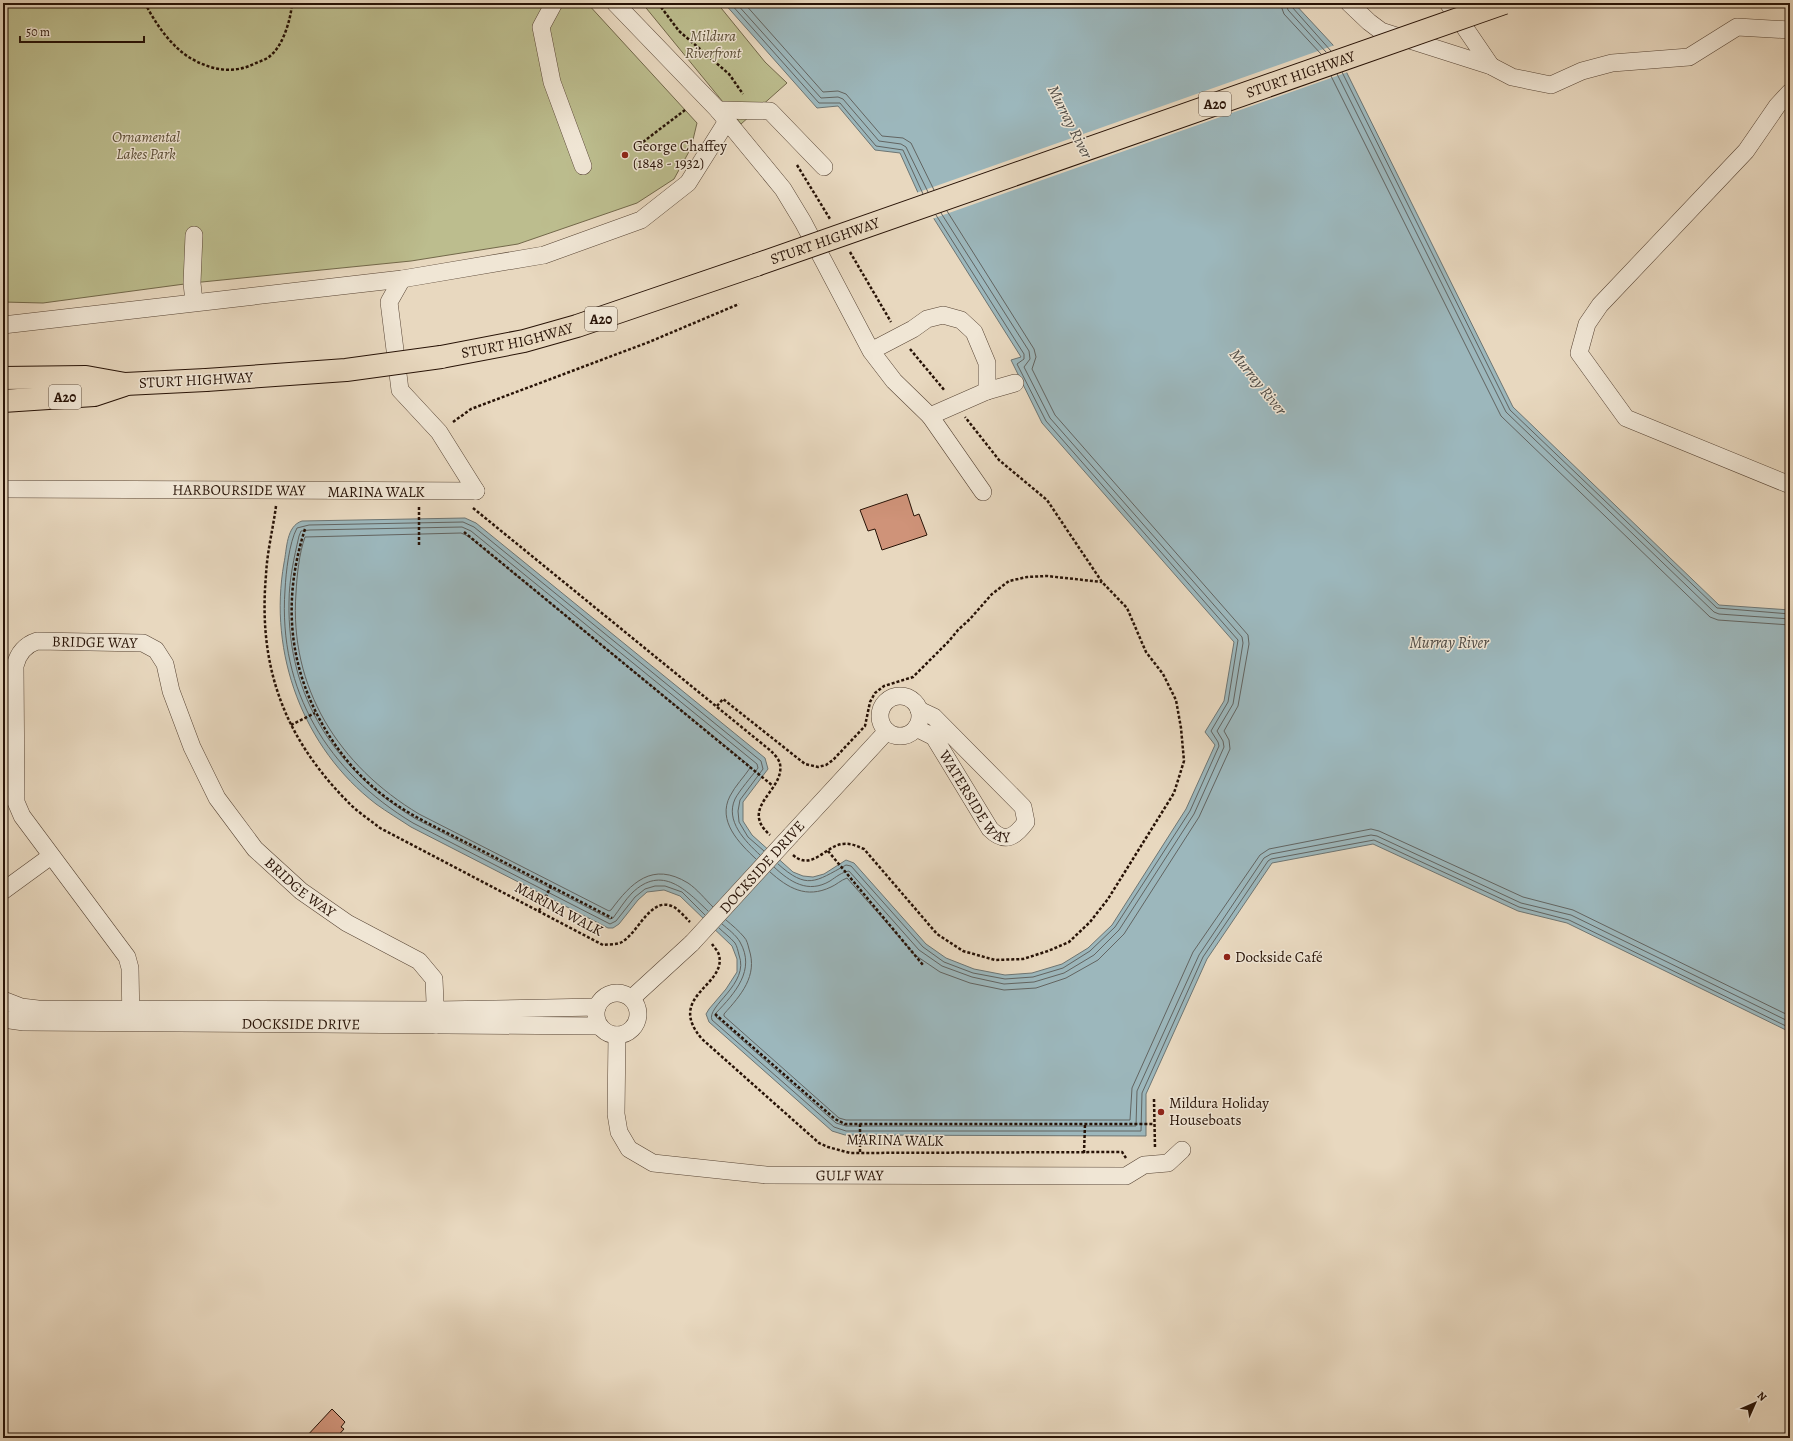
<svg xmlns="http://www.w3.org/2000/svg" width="1793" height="1441" viewBox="0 0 1793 1441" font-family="Alegreya,serif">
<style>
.green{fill:#bcbd8e;stroke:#72684a}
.water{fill:#9cb7bc;stroke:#6d7573}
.pier{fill:#e8d8bf}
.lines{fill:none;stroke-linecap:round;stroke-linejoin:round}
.shore{stroke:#626461;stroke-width:1}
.building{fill:#cf9379;stroke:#271206}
.minor-casing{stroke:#574434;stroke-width:18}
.highway-casing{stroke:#271206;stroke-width:24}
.path{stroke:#271206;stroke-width:2.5;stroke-dasharray:3 2;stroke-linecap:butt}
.minor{stroke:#f0e6d5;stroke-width:17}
.highway{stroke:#e8d8bf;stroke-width:22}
.minor-bridge-casing{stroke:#574434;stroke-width:18;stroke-linecap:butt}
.highway-bridge-casing{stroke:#271206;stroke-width:24;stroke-linecap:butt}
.minor-bridge{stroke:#f0e6d5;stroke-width:17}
.highway-bridge{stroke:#e8d8bf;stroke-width:22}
.poi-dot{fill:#8f2418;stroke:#f0e6d5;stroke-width:1.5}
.labels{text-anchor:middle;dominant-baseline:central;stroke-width:3;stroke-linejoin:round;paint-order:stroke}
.shield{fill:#f0e6d5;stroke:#635244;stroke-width:1}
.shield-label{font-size:14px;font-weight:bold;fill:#271206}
.park-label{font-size:15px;font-style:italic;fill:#5b4e36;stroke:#f0e6d5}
.street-label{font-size:15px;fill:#271206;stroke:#f0e6d5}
.poi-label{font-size:15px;fill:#271206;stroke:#f0e6d5;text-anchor:start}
.water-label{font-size:16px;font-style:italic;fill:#504c46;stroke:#f0e6d5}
</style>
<rect width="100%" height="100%" fill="#e8d8bf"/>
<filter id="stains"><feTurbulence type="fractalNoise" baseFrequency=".005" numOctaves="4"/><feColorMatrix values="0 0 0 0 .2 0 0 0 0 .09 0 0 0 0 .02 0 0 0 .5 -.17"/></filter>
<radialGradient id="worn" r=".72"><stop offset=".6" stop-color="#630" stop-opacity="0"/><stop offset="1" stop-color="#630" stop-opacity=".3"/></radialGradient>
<!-- green -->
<path class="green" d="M3,3H587L697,123L691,148L674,179L637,203L518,244L411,261L192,283L43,303L3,302Z
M642,3H717L765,62L787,83L741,124Z"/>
<!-- water -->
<path class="water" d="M724,3H1294L1333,45L1513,407L1719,605L1790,610V1032L1567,923L1518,911L1373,844L1272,863L1207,959L1146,1094V1136L845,1135L832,1131L709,1022L706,1014L709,1009L726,989L737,972V959L732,946L680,896L664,890L647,892L638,900L619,924L613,928H608L411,827C399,819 387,812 376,804C303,748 268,653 284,563C287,549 286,526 302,521L465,518L476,523L765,758L768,769L743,802V821L752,835L793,872L803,876L813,877L824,874L846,860L854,863L926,944L946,958L974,969L1005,975L1032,973L1062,964L1088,948L1112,925L1186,809L1215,745L1205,732L1224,701L1234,642L1042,423L1011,360L1021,357L919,195L900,153L875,150L838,106L817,108Z"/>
<!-- pier -->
<path class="pier" d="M1335,45L1348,72L932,219L916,193Z"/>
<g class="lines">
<!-- shore -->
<path class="shore" d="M730,3L819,103H840L876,146L903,150L923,194
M736,3L821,98L838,97L843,99L879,141L901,144L906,147L928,192
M744,3L823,92L838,91L846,94L882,136L903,138L911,143L934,190
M1280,3L1284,14L1321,54
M1286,3L1288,10L1326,52
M1291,3L1292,7L1331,51
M1342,72L1510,410L1717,608L1790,614
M1337,74L1506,412L1714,612L1719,614L1790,619
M1331,76L1501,416L1710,617L1718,620L1790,625
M778,864C807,890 815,882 846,865L851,866L923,947L944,962L973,973L1005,979L1033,977L1063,968L1090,951L1115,927L1190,811L1219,746L1218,742L1211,731L1228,702L1238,640L1046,421L1017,364L1024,359V354L936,215
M774,867C790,882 808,894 830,881C836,877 842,872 849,871L919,950L942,966L972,977L1004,984L1034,982L1064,973L1094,955L1119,930L1194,814L1224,747L1223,741L1217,731L1233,704L1243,643L1242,637L1050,418L1024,367L1030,359L1029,351L941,213
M770,872C788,888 806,899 831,887C836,885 841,880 847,878L915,955L940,972L970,983L1004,990L1036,988L1066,978L1098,960L1124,934L1199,817L1230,749L1229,740L1224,731L1238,706L1249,644L1248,635L1055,415L1032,369L1036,357L1034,349L947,211
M713,907C705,899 697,889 688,883C652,861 631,883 611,910L609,911L419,814C339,766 289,688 296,593C297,575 299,554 305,537L461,533L468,536L750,766V768C744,777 735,786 730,796C717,821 739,843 756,859
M708,911C686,890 662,864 632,893C625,900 619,910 613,918L610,919L416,819C336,771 287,697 289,602C289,580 294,558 299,536L301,531L310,530L462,527L471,531L757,764L758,768C752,776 739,791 735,799C725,821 745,841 760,855
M705,915L682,892L665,886H655L645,889L635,897L616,921L610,924L413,823C328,772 278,691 285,590C286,572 289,543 297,528L309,525L463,522L474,527L761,761L763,769L740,800L738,811L739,822L748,837L764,851
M726,920C732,925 739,931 744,937C747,940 748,945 749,949C758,976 741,995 724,1014V1016L839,1118L846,1120H1130L1132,1088L1193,952L1260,855L1269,849L1371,829L1379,831L1523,897L1573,910L1790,1016
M722,924C728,929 736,935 740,942C756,970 735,993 716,1013V1017L836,1123L846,1126H1136L1137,1091L1199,955L1264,858L1271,854L1371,835L1377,836L1521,903L1571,915L1790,1022
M719,928C724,933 730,937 735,943C737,946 738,951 739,955C750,984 706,1006 712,1020L834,1127L846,1131H1141L1142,1093L1203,957L1268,861L1271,859L1374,840L1519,907L1569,920L1790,1028"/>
</g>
<!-- building -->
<path class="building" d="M907,494L914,516L919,514L927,535L882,550L875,529L868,531L860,510Z
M332,1409L345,1422L341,1427L344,1429L336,1438H305Z"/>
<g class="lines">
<!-- minor casing -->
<g class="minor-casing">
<g id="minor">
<path d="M554,3L541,27L552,82L583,166"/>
<path d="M615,3L718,110L783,189L803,222L871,351L894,381L930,416L987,391V363L974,332L961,320L943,315L927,319L913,329L871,351"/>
<path d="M1349,3L1369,22L1381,31L1491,66L1512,77L1551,85L1582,71L1612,63L1689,57L1737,27L1790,30"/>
<path d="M1448,3L1491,66"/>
<path d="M1790,92L1777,106L1746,151L1600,305L1587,324L1579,353L1626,418L1790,485"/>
<path d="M718,110L770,111L824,167"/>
<path d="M194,235L192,283L194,302"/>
<path d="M402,279L389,302L400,390L439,432L476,491"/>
<path d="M3,325L402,279L544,255L641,220L688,183L727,121"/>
<path d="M987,391L1015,383"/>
<path d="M930,416L983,492"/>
<path id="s1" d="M3,489L476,491"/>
<circle cx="900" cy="716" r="20"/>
<path id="s2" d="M916,728L934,737L990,829C1005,844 1015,837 1026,822L1023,807L934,717L919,710"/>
<path d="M791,835L887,731"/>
<path d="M3,891L51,856"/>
<circle cx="617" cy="1014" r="21"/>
<path d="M632,998L692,943"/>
<path d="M3,1000L21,1007L38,1009L437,1010L597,1007"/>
<path id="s3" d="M3,1019L24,1022L599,1026"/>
<path id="s4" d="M131,1022L130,968L127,957L22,816L16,802L15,666C18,653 25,645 37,641L143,643L156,650L165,664L171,691L192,747L217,798L255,849L301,891L347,923L419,961L434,979L436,1025"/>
<path id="s5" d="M617,1035L616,1114L619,1132L629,1149L653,1163L766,1175L1126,1176L1144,1165L1168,1163L1182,1150"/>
</g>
</g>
<!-- highway casing -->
<g class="highway-casing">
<g id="highway">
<path id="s6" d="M441,357L524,341L577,326L756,265"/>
<path d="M3,378L86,377L125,384L206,380"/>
<path d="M3,401L94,395L124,385"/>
</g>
</g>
<!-- path -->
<path class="path" d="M145,3C155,23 172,48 192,59C214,71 234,74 256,63C261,61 267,59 270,56C283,46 291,19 292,3
M658,3L679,31L729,74L743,94
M639,145L685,110
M797,165L830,219
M850,252L891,322
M910,349L945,391
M453,422L471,409L649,342L739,304
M276,506C273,529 267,552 266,575C258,665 283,736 347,801C356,811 369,819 380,828L603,945C609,944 617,945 622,942C639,932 651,895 674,907C680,911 685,917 690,922
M419,507V545
M473,508L771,751C774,754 779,759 780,764C785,791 738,807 770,835
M305,529C281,604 289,675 332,740C347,763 366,783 388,799C414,818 444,831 473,846C519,870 566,894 612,918
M464,532L773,786
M717,706L723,699L805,764L818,767L826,765L833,760L865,726L870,702L875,693L884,686L913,677L949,641L958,630L970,619L992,594L1009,581L1027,577L1047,576L1102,582
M291,725L315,713
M828,851L923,965
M793,855C812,872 826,845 843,844C851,843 857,846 864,849L937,934L963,951L995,960L1023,959L1048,951L1069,942L1090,922L1108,899L1174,793L1184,761L1181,728L1176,700L1163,674L1146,652L1127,608L1102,582L1047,500L999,460L965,417
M539,911L551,886
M712,944C714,947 718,951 719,955C727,986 665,996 702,1039L819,1143L828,1147L850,1153L1122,1152L1126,1158
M715,1014L835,1119L845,1124H1154
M1154,1099L1155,1148
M860,1124V1152
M1084,1153L1085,1124"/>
<!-- minor -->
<use href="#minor" class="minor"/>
<!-- highway -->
<use href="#highway" class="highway"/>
<!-- minor-bridge casing -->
<g class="minor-bridge-casing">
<path id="minor-bridge" d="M692,943L791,835"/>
</g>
<!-- highway-bridge casing -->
<g class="highway-bridge-casing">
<g id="highway-bridge">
<path id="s7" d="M756,265L1504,3"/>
<path d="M206,380L346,370L441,357"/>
</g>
</g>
<!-- minor-bridge -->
<use href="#minor-bridge" class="minor-bridge"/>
<!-- highway-bridge -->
<use href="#highway-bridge" class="highway-bridge"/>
</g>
<!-- markers -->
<g class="poi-dot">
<circle cx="625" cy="155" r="4"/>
<circle cx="1227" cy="957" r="4"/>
<circle cx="1161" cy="1112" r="4"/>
</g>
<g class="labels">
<!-- shield labels -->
<g class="shield">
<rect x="1199" y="92" width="32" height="24" rx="3"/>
<rect x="585" y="307" width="32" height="24" rx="3"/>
<rect x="49" y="385" width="32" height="24" rx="3"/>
</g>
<g class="shield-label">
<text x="1215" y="104">A20</text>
<text x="601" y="319">A20</text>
<text x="65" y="397">A20</text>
</g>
<!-- park labels -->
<g class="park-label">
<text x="713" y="36">Mildura<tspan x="713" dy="17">Riverfront</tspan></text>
<text x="146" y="137">Ornamental<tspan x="146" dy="17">Lakes Park</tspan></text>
</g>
<!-- street labels -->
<g class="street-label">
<text stroke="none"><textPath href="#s7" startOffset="577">STURT HIGHWAY</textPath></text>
<text stroke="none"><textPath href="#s7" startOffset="73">STURT HIGHWAY</textPath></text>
<text stroke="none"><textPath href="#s6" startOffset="78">STURT HIGHWAY</textPath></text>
<text transform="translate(196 380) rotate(-3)">STURT HIGHWAY</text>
<text stroke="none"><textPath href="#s1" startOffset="236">HARBOURSIDE WAY</textPath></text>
<text x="376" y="492">MARINA WALK</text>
<text stroke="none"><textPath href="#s4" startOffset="485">BRIDGE WAY</textPath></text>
<text stroke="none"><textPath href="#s2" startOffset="94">WATERSIDE WAY</textPath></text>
<text transform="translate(762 867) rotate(-48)">DOCKSIDE DRIVE</text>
<text stroke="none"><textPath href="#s4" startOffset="832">BRIDGE WAY</textPath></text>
<text transform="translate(559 909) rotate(28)">MARINA WALK</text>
<text stroke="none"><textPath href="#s3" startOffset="298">DOCKSIDE DRIVE</textPath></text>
<text transform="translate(895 1140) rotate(1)">MARINA WALK</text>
<text stroke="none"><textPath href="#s5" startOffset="342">GULF WAY</textPath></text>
</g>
<!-- poi labels -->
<g class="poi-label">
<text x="633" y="146">George Chaffey<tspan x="633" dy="17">(1848 - 1932)</tspan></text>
<text x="1235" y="957">Dockside Café</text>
<text x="1169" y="1103">Mildura Holiday<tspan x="1169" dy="17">Houseboats</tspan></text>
</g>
<!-- water labels -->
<g class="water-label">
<text transform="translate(1070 122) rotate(63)">Murray River</text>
<text transform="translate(1258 382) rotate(51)">Murray River</text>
<text x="1449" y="643">Murray River</text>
</g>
</g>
<!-- margin -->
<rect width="1793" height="1441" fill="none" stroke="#e8d8bf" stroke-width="16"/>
<rect x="4" y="4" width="1785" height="1433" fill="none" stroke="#271206" stroke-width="2"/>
<rect x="8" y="8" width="1777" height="1425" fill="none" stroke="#271206"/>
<!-- north arrow -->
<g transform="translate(1755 1403) rotate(45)" stroke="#f0e6d5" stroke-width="3" paint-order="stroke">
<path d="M0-3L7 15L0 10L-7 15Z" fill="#271206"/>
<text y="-6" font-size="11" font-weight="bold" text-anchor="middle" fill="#271206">N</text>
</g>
<!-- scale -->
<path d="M20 36v6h124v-6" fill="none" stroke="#271206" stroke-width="2"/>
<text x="26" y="36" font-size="12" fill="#271206" stroke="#f0e6d5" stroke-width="3" paint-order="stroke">50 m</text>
<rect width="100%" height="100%" filter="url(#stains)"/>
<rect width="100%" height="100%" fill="url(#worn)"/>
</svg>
